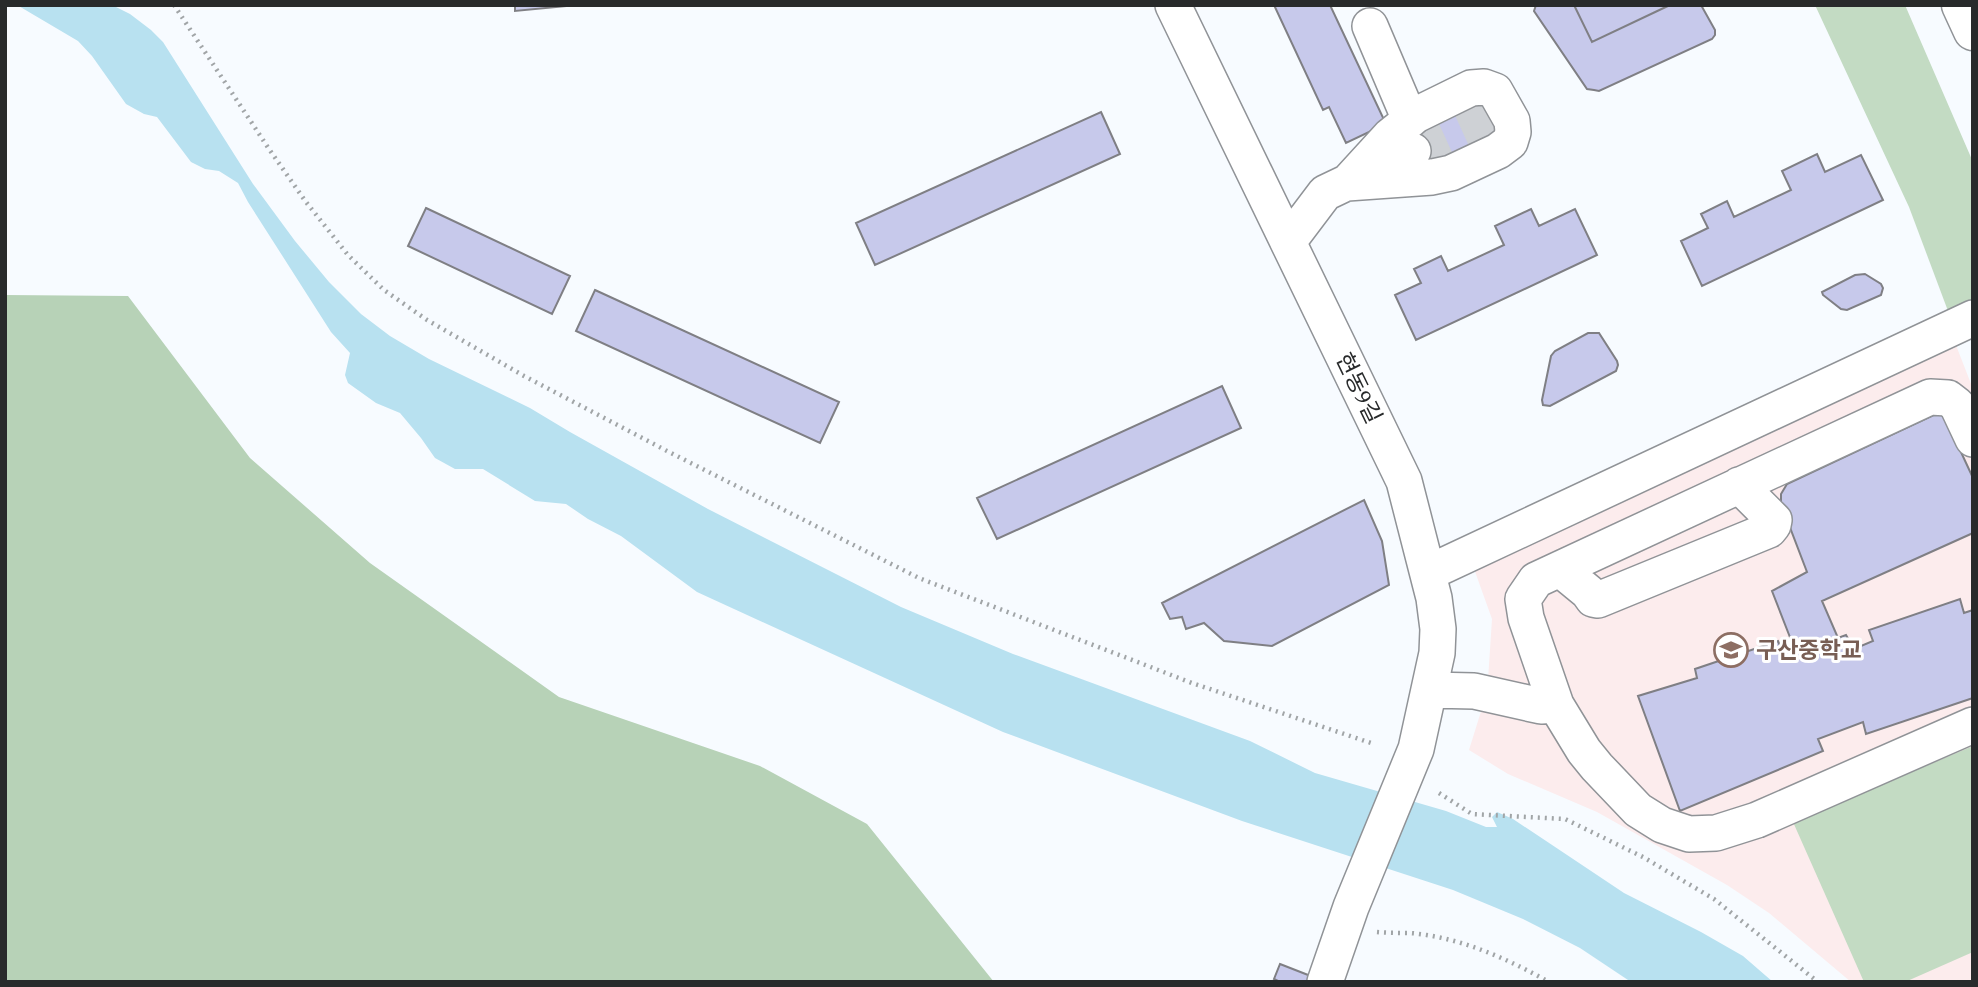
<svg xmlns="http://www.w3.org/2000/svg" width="1978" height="987" viewBox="0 0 1978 987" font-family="'Source Serif 4','Noto Sans KR',serif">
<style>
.education{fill:#fceced}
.green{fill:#c3dbc3}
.forest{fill:#b7d2b7}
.water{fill:#b8e1f0}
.building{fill:#c7c9eb;stroke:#7f7f84;stroke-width:2}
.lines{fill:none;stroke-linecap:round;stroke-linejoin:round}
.minor-tunnel{stroke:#ced1d5;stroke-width:35;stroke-dasharray:35 18;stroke-linecap:butt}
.minor-casing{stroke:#909397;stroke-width:38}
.major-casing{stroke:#909397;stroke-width:41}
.path{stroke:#a1a5a7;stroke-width:4.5;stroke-dasharray:2 5;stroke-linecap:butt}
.minor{stroke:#fff;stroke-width:35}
.major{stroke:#fff;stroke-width:38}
.labels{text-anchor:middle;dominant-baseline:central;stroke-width:6;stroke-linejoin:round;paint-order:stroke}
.street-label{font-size:23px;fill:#282a2b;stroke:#fff}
.education-label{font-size:23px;font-weight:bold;fill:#785e54;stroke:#fff;text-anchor:start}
</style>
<rect width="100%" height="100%" fill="#f7fbff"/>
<!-- education -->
<path class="education" d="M1954,340L1973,389V982H1851L1769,913L1727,885L1597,812L1508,774L1469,750L1483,705L1488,680L1492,619L1473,566Z"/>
<!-- green -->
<path class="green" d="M1815,5H1905L1973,162V301L1948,311L1909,207Z
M1973,746V952L1905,982H1864L1793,822Z"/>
<!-- forest -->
<path class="forest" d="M5,295L128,296L250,458L370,563L559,697L760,766L867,824L994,982H5Z"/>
<!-- water -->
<path class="water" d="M17,5H112L130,14L151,30L163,42L253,184L295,241L329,282L361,314L390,336L429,359L530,408L570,432L708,509L901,607L1013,654L1250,741L1315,773L1446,811L1486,827H1497L1492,817L1497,812L1513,819L1624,893L1701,932L1743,956L1773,982H1631L1580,948L1523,919L1453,890L1242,821L1003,732L697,592L621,536L588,519L566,504L535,501L483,469H455L435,458L421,438L400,413L376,403L348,383L345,375L350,353L331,332L248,202L238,183L219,171L205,169L191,162L157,117L144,114L126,104L92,56L78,41Z"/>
<!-- building -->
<path class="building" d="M515,5H577L515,11Z
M1274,5H1330L1386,124L1346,143L1329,107L1323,110Z
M1536,5H1574L1592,42L1670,5H1701L1715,30V35L1712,39L1599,91L1594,90L1587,89L1534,11Z
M1574,5H1670L1592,42Z
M1486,97L1502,132L1421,168L1405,133Z
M1101,112L1120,154L875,265L856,223Z
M1817,154L1825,172L1861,155L1883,200L1702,286L1681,241L1708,228L1701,214L1727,201L1734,217L1791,190L1782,171Z
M426,208L570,276L552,314L408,246Z
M1531,209L1539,226L1575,209L1597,255L1416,340L1395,295L1421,283L1414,269L1441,256L1448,271L1504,245L1495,226Z
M1865,274L1881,284L1883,288L1881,295L1847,310L1841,309L1823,295L1822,292L1855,275Z
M595,290L839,402L820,443L576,331Z
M1588,333H1599L1617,361L1618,365L1616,371L1550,406L1543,405L1542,400L1551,356L1555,351Z
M1222,386L1241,428L997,539L977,498Z
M1942,411L1973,478V533L1822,601L1838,638L1846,635L1854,649L1873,641L1869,630L1960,599L1964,613L1973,610V698L1866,734L1863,722L1818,739L1823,751L1680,811L1638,696L1697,678L1695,669L1778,641L1781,648L1793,645L1772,591L1807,572L1781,504V494L1787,484Z
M1364,500L1382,541L1389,585L1272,646L1224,641L1204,623L1186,629L1182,617L1170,619L1162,603Z
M1280,964L1326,982H1280L1274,979Z"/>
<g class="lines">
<!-- minor-tunnel -->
<path class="minor-tunnel" d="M1413,151L1494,114"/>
<!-- minor casing -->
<g class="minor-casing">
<path id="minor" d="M1173,5L1404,481L1434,598L1438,629L1437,653L1416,749L1351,907L1325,982
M1370,26L1410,120
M1484,87L1495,91L1512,121L1513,132L1510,142L1498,151L1451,173L1432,177L1347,183L1390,136L1416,115L1471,88Z
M1288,242L1325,193L1413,151
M1973,439L1957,405L1948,398L1930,397L1536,580L1523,599L1526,618L1556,705L1584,751L1597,767L1638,810L1662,825L1689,834L1716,833L1757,820L1973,725
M1560,569L1588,592L1593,599L1598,600L1769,530L1773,525L1774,520L1739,485
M1428,573L1973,318
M1430,690L1474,691L1541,706L1556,705"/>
</g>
<!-- major casing -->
<g class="major-casing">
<path id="major" d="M1961,5L1973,31"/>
</g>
<!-- path -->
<path class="path" d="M174,5L269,149L306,202L348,255L384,290L427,320L524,376L667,451L919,578L1192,683L1374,744
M1439,793L1472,814L1565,819L1643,857L1714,899L1818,982
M1377,932C1388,933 1399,933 1410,933C1459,937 1506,958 1549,982"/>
<!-- minor -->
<use href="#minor" class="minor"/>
<!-- major -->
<use href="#major" class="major"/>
</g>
<!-- icons -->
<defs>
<g id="school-ring" transform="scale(1.75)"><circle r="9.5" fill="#fff" stroke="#8d6e63" stroke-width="1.5"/><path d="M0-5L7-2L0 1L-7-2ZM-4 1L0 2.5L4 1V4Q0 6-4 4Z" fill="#8d6e63"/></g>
</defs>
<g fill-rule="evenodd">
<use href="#school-ring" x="1731" y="650"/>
</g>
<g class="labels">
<!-- street labels -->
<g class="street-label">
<text transform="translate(1359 388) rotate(64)">현동9길</text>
</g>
<!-- education labels -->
<g class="education-label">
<text x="1756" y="650">구산중학교</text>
</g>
</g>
<!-- border -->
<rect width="1978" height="987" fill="none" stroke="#282a2b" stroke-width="14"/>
</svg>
